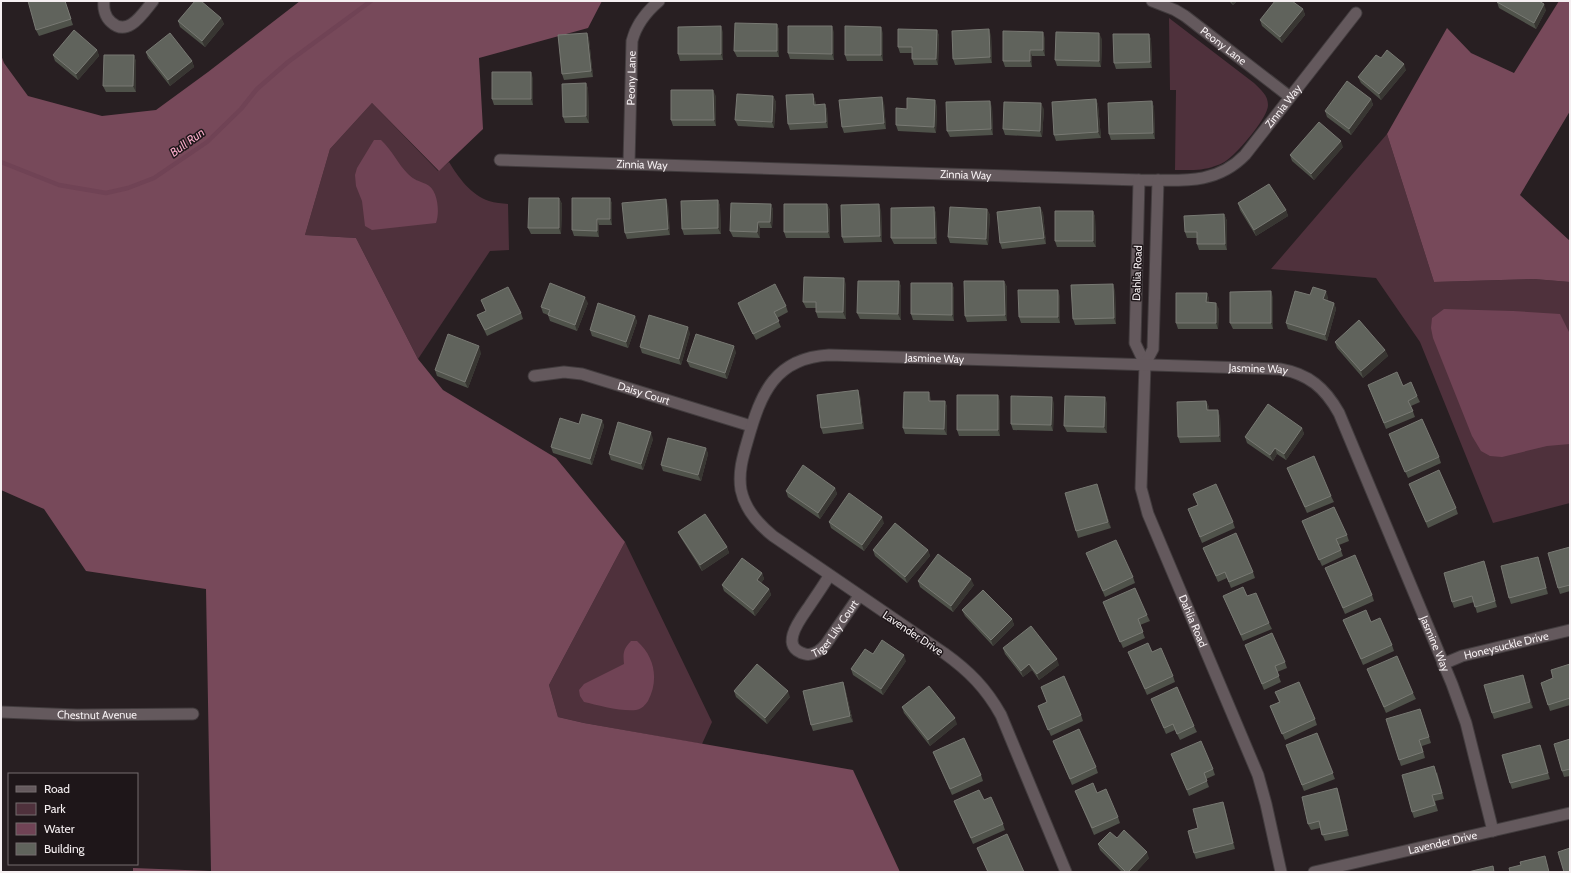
<svg xmlns="http://www.w3.org/2000/svg" width="1571" height="873" viewBox="0 0 1571 873" font-family="Cabin,sans-serif">
<style>
.green{fill:#4f313c}
.forest{fill:#77495a}
.water{fill:#704355}
.lines{fill:none;stroke-linecap:round;stroke-linejoin:round}
.stream{stroke:#704355;stroke-width:4.5}
.minor-casing{stroke:#423c3e;stroke-width:13}
.minor{stroke:#64595d;stroke-width:11}
.wall{fill:#4f524a}
.shaded-wall{fill:#383632}
.building{fill:#60635c;stroke:#787973}
.labels{text-anchor:middle;dominant-baseline:central;stroke-width:3;stroke-linejoin:round;paint-order:stroke}
.street-label{font-size:11px;fill:#f5eff1;stroke:#1e1619}
.water-label{font-size:12px;font-style:italic;fill:#f8abc8;stroke:#1e1619}
</style>
<rect width="100%" height="100%" fill="#281f22"/>
<!-- green -->
<path class="green" d="M1169,18L1254,83C1261,90 1268,95 1268,105C1268,117 1242,147 1233,155C1228,160 1222,164 1215,166C1202,171 1189,170 1175,170L1176,90H1170Z
M372,103L438,171L449,162C458,177 471,195 489,201C495,203 502,203 508,204L509,250L490,251L418,359L356,238L305,235L330,149Z
M1387,134L1434,282L1534,279L1570,282V503L1493,523L1420,342L1376,278L1271,269Z
M625,542L712,722L702,744L584,723L558,717L549,685Z"/>
<!-- forest -->
<path class="forest" d="M300,1H602L588,28L479,58L483,129L439,171L372,103L330,149L305,235L356,238L418,359L443,390L556,458L625,542L549,685L558,717L584,723L853,770L900,872H133V868L211,871L206,589L86,571L44,509L1,490V55L4,63L28,96L102,116L156,110L208,72Z
M1559,1H1570V111L1520,195L1570,241V282L1534,279L1434,282L1387,134L1447,28L1471,53L1514,73Z"/>
<!-- water -->
<path class="water" d="M374,140H381C392,150 398,164 408,174C414,180 419,181 426,184C438,189 440,212 436,223L372,230L365,226L362,201L356,186L355,175L357,168Z
M1444,309L1513,311L1560,314L1570,334V444L1547,446L1502,457L1490,456L1481,451L1472,436L1433,338L1431,328L1432,318Z
M631,641H637C655,657 659,680 648,701C645,705 642,709 636,710C623,712 597,705 584,702L580,696L579,690L584,684L624,664C623,654 623,649 631,641Z"/>
<g class="lines">
<!-- stream -->
<path class="stream" d="M1,162L59,185L106,193L128,188L154,178L207,142L241,109L257,89L288,62L371,1"/>
<!-- minor casing -->
<g class="minor-casing">
<g id="minor">
<path d="M104,1C103,8 105,17 111,22C128,38 143,13 153,1"/>
<path id="s1" d="M1152,1L1175,10L1185,16L1290,97"/>
<path id="s2" d="M500,160L1139,180C1179,180 1215,186 1245,155L1356,13"/>
<path id="s3" d="M629,163L632,41C636,25 646,12 659,1"/>
<path d="M1139,180L1135,343L1145,364"/>
<path id="s4" d="M1158,180L1153,349L1145,364L1141,488L1148,514L1258,775L1266,804L1281,872"/>
<path id="s5" d="M534,376L564,372L582,374L751,426"/>
<path id="s6" d="M829,576C823,586 816,596 810,605C802,617 777,647 805,654C813,656 821,650 826,644L859,596"/>
<path id="s7" d="M1443,664L1462,656L1570,630"/>
<path id="s8" d="M1,712L77,715L193,714"/>
<path id="s9" d="M1066,872L1001,715C986,688 969,671 944,653L773,536C758,524 745,509 741,490C738,472 743,456 748,439C761,393 775,358 829,355L1280,369C1309,374 1325,388 1339,413L1452,684L1466,723L1493,831"/>
<path id="s10" d="M1314,872L1570,813"/>
</g>
</g>
<!-- minor -->
<use href="#minor" class="minor"/>
</g>
<!-- wall -->
<path class="wall" d="M65,1L73,25L39,36L36,30Z
M1229,1H1237L1233,5Z
M1497,2L1546,10L1536,29L1499,8Z
M1303,9L1305,15L1282,43L1262,26L1260,20Z
M221,18L224,24L205,47L180,27L178,21Z
M777,24L779,30V57H737L734,51Z
M937,30L939,36L938,65H914L912,59V53H900L898,47Z
M723,32V60L680,61L678,54Z
M834,32V60L790,59L788,53Z
M587,33L589,39L593,77L564,80L562,74Z
M883,33V61H847L845,55Z
M1149,34L1151,40L1152,68L1116,69L1114,63Z
M991,35L992,63L955,65L953,59Z
M1045,38V56H1032V67H1005L1003,61Z
M1102,39L1101,67L1057,66L1055,60Z
M97,50L99,56L78,80L55,61L53,55Z
M146,52L192,61L194,67L170,86L148,58Z
M134,55L136,62V92H106L103,86Z
M1381,58L1406,70L1381,100L1361,83L1358,77Z
M533,78V105H494L492,99Z
M586,83L588,89L589,123H565L563,117Z
M813,94L815,100L816,105L825,104L827,110L828,128L790,130L788,124Z
M716,96V126H673L671,120Z
M773,96L776,102L774,128L738,126L735,120Z
M1096,99L1098,105L1101,138L1056,141L1054,135Z
M1371,99L1373,105L1351,135L1327,117L1325,111Z
M1152,101L1154,108L1155,139L1111,140L1109,134Z
M884,103L886,129L844,133L842,127Z
M937,106L936,133L898,131L896,125L907,109Z
M992,107L993,135L950,137L947,131Z
M1044,109L1042,137L1005,135L1003,129Z
M1343,147L1314,180L1292,161L1290,155Z
M559,198L562,204L561,234H531L528,228Z
M610,198L612,204V225H599V237L574,236L572,230Z
M718,200L720,206L721,234L684,235L682,229Z
M1238,203L1286,210L1288,216L1256,236L1240,210Z
M771,204L773,210L772,228H760V238L733,237L730,231Z
M827,204L830,210V238H786L784,232Z
M668,205L670,235L627,239L625,233Z
M934,207L936,214L937,244H894L891,238Z
M1040,207L1043,213L1046,244L1002,249L1000,243Z
M987,209L990,215L988,245L950,243L948,237Z
M881,210L882,242L844,243L842,237Z
M1093,211L1095,217L1096,247H1057L1055,241Z
M1224,214L1227,221V250H1199L1197,244V238H1187L1185,232Z
M899,281L901,287V320L860,319L857,313Z
M1004,281L1007,287V321L967,322L965,316Z
M952,283L954,289V321L913,320L911,314Z
M846,284V319L818,318L816,312V308H806L803,302Z
M1115,290L1116,324L1075,325L1073,319Z
M1207,293L1209,299V303L1219,309L1218,329H1178L1176,323Z
M1310,295L1328,297L1327,301L1334,303L1336,309L1327,341L1288,329L1286,323Z
M1060,296V323H1021L1019,317Z
M1273,297V329H1233L1230,323Z
M481,300L521,313L523,319L487,336L477,315L486,311Z
M588,303L577,331L550,321L548,315L543,313L541,307Z
M738,303L786,306L788,312L777,318L781,327L756,340L740,309Z
M635,316L637,322L628,348L592,336L590,330Z
M690,333L681,365L642,353L640,347Z
M1335,342L1385,350L1388,356L1363,378L1337,348Z
M736,352L727,379L690,367L687,361Z
M481,353L468,388L437,376L435,370Z
M1368,385L1403,386L1417,396L1420,402L1411,406L1415,417L1386,429Z
M860,396L864,429L823,434L821,428Z
M931,399V401H945L947,407V435L905,434L903,428Z
M1000,401V436H959L957,430Z
M1206,401L1209,407V410L1220,416L1221,442L1180,443L1178,437Z
M1054,403L1053,431L1013,430L1011,424Z
M1107,403V433L1067,432L1064,426Z
M602,420L604,426L592,465L553,453L551,447L579,424Z
M1302,428L1304,434L1286,460L1277,454L1273,461L1247,443L1245,437Z
M1389,434L1439,457L1441,463L1408,478Z
M653,439L643,470L611,460L609,454Z
M706,448L708,454L701,481L663,471L661,465Z
M1287,468L1331,496L1334,502L1307,513Z
M1409,484L1456,508L1458,514L1428,528Z
M835,488L837,494L820,519L788,497L786,491Z
M1099,490L1111,528L1078,538L1076,531Z
M1193,494L1233,522L1235,528L1202,543L1188,509L1198,505Z
M1302,521L1347,535L1349,541L1339,545L1343,556L1322,566Z
M829,522L884,523L864,551L831,528Z
M678,532L727,547L729,553L702,571L681,538Z
M1570,547V591L1560,594L1558,588Z
M1203,548L1253,572L1255,578L1231,588L1227,578L1218,582Z
M873,550H928L930,556L907,583L875,556Z
M1086,553L1133,577L1135,583L1105,597Z
M1538,557L1540,563L1548,594L1511,604L1509,598Z
M1486,567L1497,607L1477,613L1474,602L1454,608L1452,602Z
M1325,568L1372,595L1374,601L1345,614Z
M762,573L764,579L761,583L769,589L771,595L755,616L724,591L722,585Z
M918,581L974,585L953,612L920,587Z
M1223,596H1247L1269,623L1272,629L1243,641Z
M1103,602L1147,615L1150,621L1140,625L1145,638L1123,648Z
M962,610L1012,619L1014,625L993,646L965,616Z
M1343,620L1371,622L1392,645L1394,651L1363,665Z
M1245,645L1285,662L1287,668L1277,672L1281,682L1264,690Z
M1003,648L1059,665L1039,680L1032,670L1023,677L1005,654Z
M1128,652H1152L1173,676L1175,682L1147,695Z
M873,654L906,661L883,695L853,675L851,669Z
M1570,664V705L1550,711L1541,683L1553,678Z
M1367,669L1413,693L1416,699L1386,713Z
M1525,681L1533,708L1494,719L1492,713Z
M843,682L845,688L853,722L813,731L811,725Z
M1041,687L1081,715L1083,721L1051,736L1038,706L1047,702Z
M734,691L790,697L767,724L736,697Z
M1275,692L1315,719L1317,725L1285,740L1270,706L1279,702Z
M1151,699L1194,726L1197,732L1180,740L1175,730L1166,734Z
M902,707L957,724L930,746L904,713Z
M1422,715L1431,743L1422,746L1425,758L1401,766L1399,760Z
M1317,733L1335,779L1304,791L1286,745Z
M1570,739V776L1564,777L1562,771Z
M1053,741L1096,767L1098,773L1072,785Z
M1540,745L1550,779L1512,789L1510,783Z
M933,752L981,775L983,781L952,795Z
M1171,754L1213,769L1215,775L1206,779L1209,787L1189,796Z
M1437,772L1444,799L1435,801L1438,811L1414,818L1412,812Z
M1075,791L1097,793L1118,817L1120,823L1094,835Z
M1339,794L1349,836L1325,841L1320,828L1311,830L1308,824Z
M984,800L1003,824L1005,830L973,844L954,801Z
M1225,808L1235,849L1196,859L1194,853L1198,828Z
M1117,838L1149,858L1136,872H1122L1100,850L1098,844Z"/>
<!-- shaded-wall -->
<path class="shaded-wall" d="M1231,1H1237L1233,5Z
M1544,4L1546,10L1536,29L1534,23Z
M1303,9L1305,15L1282,43L1280,37Z
M221,18L224,24L205,47L202,41Z
M777,24L779,30V57L777,51Z
M721,26L723,32V60L721,54Z
M832,26L834,32V60L832,54Z
M881,27L883,33V61L881,55Z
M989,29L991,35L992,63L990,57Z
M937,30L939,36L938,65L936,59Z
M1043,32L1045,38V56L1043,50Z
M587,33L589,39L593,77L591,71Z
M1099,33L1102,39L1101,67L1099,61Z
M1149,34L1151,40L1152,68L1150,62Z
M97,50L99,56L78,80L76,74Z
M1030,50L1032,56V67L1030,61Z
M134,55L136,62V92L133,86Z
M192,61L194,67L170,86L168,80Z
M1404,64L1406,70L1381,100L1379,94Z
M531,72L533,78V105L531,99Z
M586,83L588,89L589,123L586,116Z
M713,90L716,96V126L714,120Z
M813,94L815,100L816,111L814,105Z
M773,96L776,102L774,128L772,122Z
M882,97L884,103L886,129L884,123Z
M1096,99L1098,105L1101,138L1098,132Z
M1371,99L1373,105L1351,135L1349,129Z
M935,100L937,106L936,133L934,127Z
M990,101L992,107L993,135L991,129Z
M1152,101L1154,108L1155,139L1153,133Z
M1041,103L1044,109L1042,137L1040,131Z
M825,104L827,110L828,128L826,122Z
M1341,141L1343,147L1314,180L1311,174Z
M559,198L562,204L561,234L559,228Z
M610,198L612,204V225L610,219Z
M666,199L668,205L670,235L668,229Z
M718,200L720,206L721,234L718,228Z
M771,204L773,210L772,228L770,222Z
M827,204L830,210V238L828,232Z
M879,204L881,210L882,242L880,236Z
M934,207L936,214L937,244L935,238Z
M1040,207L1043,213L1046,244L1044,238Z
M987,209L990,215L988,245L986,239Z
M1286,210L1288,216L1256,236L1254,230Z
M1093,211L1095,217L1096,247L1093,241Z
M1224,214L1227,221V250L1225,244Z
M597,219L599,225V237L597,231Z
M758,222L760,228V238L757,232Z
M844,278L846,284V319L843,312Z
M899,281L901,287V320L898,314Z
M1004,281L1007,287V321L1005,315Z
M952,283L954,289V321L952,315Z
M1113,284L1115,290L1116,324L1114,318Z
M1058,290L1060,296V323L1058,317Z
M1271,291L1273,297V329L1271,323Z
M1326,291L1328,297L1325,305L1323,299Z
M1207,293L1209,299V309L1206,302Z
M585,297L588,303L577,331L575,325Z
M1216,303L1219,309L1218,329L1216,323Z
M1334,303L1336,309L1327,341L1325,335Z
M635,316L637,322L628,348L626,342Z
M688,327L690,333L681,365L679,359Z
M479,346L481,353L468,388L465,382Z
M734,346L736,352L727,379L725,373Z
M1385,350L1388,356L1363,378L1361,371Z
M858,390L860,396L864,429L862,423Z
M929,392L931,399V407L929,401Z
M998,395L1000,401V436L998,430Z
M1052,397L1054,403L1053,431L1051,425Z
M1105,397L1107,403V433L1104,427Z
M945,401L947,407V435L944,429Z
M1206,401L1209,407V416L1207,410Z
M1218,410L1220,416L1221,442L1219,436Z
M602,420L604,426L592,465L590,459Z
M1302,428L1304,434L1286,460L1284,454Z
M651,432L653,439L643,470L641,464Z
M706,448L708,454L701,481L698,475Z
M1275,448L1277,454L1273,461L1270,455Z
M1097,484L1099,490L1111,528L1108,522Z
M835,488L837,494L820,519L818,513Z
M882,517L884,523L864,551L862,545Z
M727,547L729,553L702,571L700,565Z
M928,550L930,556L907,583L905,577Z
M1538,557L1540,563L1548,594L1546,588Z
M1484,561L1486,567L1497,607L1495,601Z
M762,573L764,579L759,586L757,580Z
M971,579L974,585L953,612L951,606Z
M769,589L771,595L755,616L753,610Z
M1012,619L1014,625L993,646L991,640Z
M904,655L906,661L883,695L881,689Z
M1057,659L1059,665L1039,680L1037,674Z
M1029,664L1032,670L1023,677L1021,671Z
M1523,675L1525,681L1533,708L1530,702Z
M843,682L845,688L853,722L850,716Z
M788,691L790,697L767,724L765,718Z
M955,718L957,724L930,746L928,740Z
M1540,745L1543,751L1550,779L1548,773Z
M1337,788L1339,794L1349,836L1347,830Z
M1223,802L1225,808L1235,849L1233,843Z
M1147,852L1149,858L1136,872H1128Z"/>
<!-- building -->
<path class="building" d="M28,1H65L71,19L36,30Z
M195,1H201L221,18L202,41L178,21Z
M1275,1H1292L1303,9L1280,37L1260,20Z
M1497,1H1539L1544,4L1534,23L1497,2Z
M735,23L777,24V51H734Z
M721,26V54H678V27Z
M788,26H832V54L788,53Z
M845,26L881,27V55H845Z
M898,29L937,30L936,59H912V47H898Z
M989,29L990,57L953,59L952,31Z
M74,30L97,50L76,74L53,55Z
M1003,31L1043,32V50H1030V61H1003Z
M1056,32L1099,33V61L1055,60Z
M170,33L192,61L168,80L146,52Z
M587,33L591,71L562,74L558,35Z
M1113,34H1149L1150,62L1114,63Z
M1387,50L1404,64L1379,94L1358,77L1376,55L1381,58Z
M104,55H134L133,86H103Z
M492,72H531V99H492Z
M1347,81L1371,99L1349,129L1325,111Z
M586,83V116L563,117L562,84Z
M671,90H713L714,120H671Z
M737,94L773,96L772,122L735,120Z
M813,94L814,105L825,104L826,122L788,124L786,95Z
M882,97L884,123L842,127L839,100Z
M907,98L935,100L934,127L896,125V108L907,109Z
M1096,99L1098,132L1054,135L1052,102Z
M990,101L991,129L947,131L946,102Z
M1152,101L1153,133L1109,134L1108,103Z
M1004,102L1041,103L1040,131L1003,129Z
M1319,122L1341,141L1311,174L1290,155Z
M1269,184L1286,210L1254,230L1238,203Z
M529,198H559V228H528Z
M572,198H610V219H597V231L572,230Z
M666,199L668,229L625,233L622,203Z
M718,200V228L682,229L681,201Z
M731,203L771,204L770,222H758L757,232L730,231Z
M784,204H827L828,232H784Z
M879,204L880,236L842,237L841,205Z
M934,207L935,238H891V208Z
M950,207L987,209L986,239L948,237Z
M1040,207L1044,238L1000,243L997,212Z
M1055,211H1093V241H1055Z
M1224,214L1225,244H1197V232H1185L1184,216Z
M804,277L844,278L843,312H816V302H803Z
M858,281H899L898,314L857,313Z
M964,281H1004L1005,315L965,316Z
M550,283L585,297L575,325L548,315L550,310L541,307Z
M911,283H952V315L911,314Z
M775,284L786,306L774,312L779,321L753,334L738,303Z
M1113,284L1114,318L1073,319L1071,285Z
M508,287L521,313L485,330L477,315L486,311L481,300Z
M1313,287L1326,291L1323,299L1334,303L1325,335L1286,323L1295,291L1310,295Z
M1018,290H1058V317H1019Z
M1271,291V323H1230V292Z
M1176,293H1207L1206,302L1216,303V323H1176Z
M598,303L635,316L626,342L590,330Z
M649,315L688,327L679,359L640,347Z
M1359,320L1385,350L1361,371L1335,342Z
M448,334L479,346L465,382L435,370Z
M696,334L734,346L725,373L687,361Z
M1397,372L1403,386L1411,382L1417,396L1408,401L1413,411L1384,423L1368,385Z
M858,390L862,423L821,428L817,395Z
M904,392H929V401H945L944,429L903,428Z
M957,395H998V430H957Z
M1011,396L1052,397L1051,425L1011,424Z
M1065,396L1105,397L1104,427L1064,426Z
M1206,401L1207,410H1218L1219,436L1178,437L1177,402Z
M1268,404L1302,428L1284,454L1275,448L1270,455L1245,437Z
M582,414L602,420L590,459L551,447L560,418L579,424Z
M1422,419L1439,457L1405,472L1389,434Z
M618,422L651,432L641,464L609,454Z
M668,438L706,448L698,475L661,465Z
M1314,456L1331,496L1305,507L1287,468Z
M803,465L835,488L818,513L786,491Z
M1439,470L1456,508L1426,522L1409,484Z
M1097,484L1108,522L1076,531L1065,493Z
M1216,484L1233,522L1200,537L1188,509L1198,505L1193,494Z
M849,493L882,517L862,545L829,522Z
M1334,507L1347,535L1336,539L1341,550L1319,560L1302,521Z
M705,514L727,547L700,565L678,532Z
M895,523L928,550L905,577L873,550Z
M1236,533L1253,572L1229,582L1225,572L1216,576L1203,548Z
M1116,540L1133,577L1103,591L1086,553Z
M1570,547V585L1558,588L1548,553Z
M938,554L971,579L951,606L918,581Z
M1355,555L1372,595L1343,608L1325,568Z
M1538,557L1546,588L1509,598L1501,566Z
M742,558L762,573L757,580L769,589L753,610L722,585Z
M1484,561L1495,601L1475,607L1472,596L1452,602L1444,573Z
M1243,587L1247,596L1256,593L1269,623L1241,635L1223,596Z
M1135,588L1147,615L1138,619L1143,632L1120,642L1103,602Z
M983,590L1012,619L991,640L962,610Z
M1366,610L1371,622L1380,618L1392,645L1361,659L1343,620Z
M1031,626L1057,659L1037,674L1029,664L1021,671L1003,648Z
M1272,633L1285,662L1275,666L1279,676L1262,684L1245,645Z
M882,640L904,655L881,689L851,669L865,649L873,654Z
M1148,643L1152,652L1161,648L1173,676L1145,689L1128,652Z
M1397,656L1413,693L1384,707L1367,669Z
M757,664L788,691L765,718L734,691Z
M1570,664V698L1548,705L1541,683L1553,678L1551,670Z
M1523,675L1530,702L1492,713L1484,685Z
M1064,676L1081,715L1048,730L1038,706L1047,702L1041,687Z
M843,682L850,716L811,725L803,691Z
M1299,682L1315,719L1282,734L1270,706L1280,702L1275,692Z
M929,686L955,718L928,740L902,707Z
M1177,687L1194,726L1177,734L1173,724L1164,728L1151,699Z
M1420,709L1429,737L1419,740L1423,752L1399,760L1386,719Z
M1079,729L1096,767L1070,779L1053,741Z
M1317,733L1333,773L1302,785L1286,745Z
M964,738L981,775L950,789L933,752Z
M1570,739V769L1562,771L1554,744Z
M1201,741L1213,769L1204,773L1207,781L1187,790L1171,754Z
M1540,745L1548,773L1510,783L1502,755Z
M1434,766L1442,793L1432,795L1435,805L1412,812L1402,775Z
M1093,783L1097,793L1106,789L1118,817L1092,828L1075,791Z
M1337,788L1347,830L1322,835L1319,821L1308,824L1302,797Z
M979,790L984,800L991,797L1003,824L971,838L954,801Z
M1223,802L1233,843L1194,853L1188,831L1198,828L1193,809Z
M1124,830L1147,852L1128,872H1126L1098,844L1110,832L1117,838Z
M1007,834L1024,872H988L977,848Z
M1570,848V872H1564L1558,852Z
M1545,856L1549,872H1510L1509,868L1521,865L1520,862Z
M1493,866L1494,872H1468Z"/>
<g class="labels">
<!-- street labels -->
<g class="street-label">
<text stroke="none"><textPath href="#s1" startOffset="85">Peony Lane</textPath></text>
<text stroke="none"><textPath href="#s3" startOffset="85">Peony Lane</textPath></text>
<text stroke="none"><textPath href="#s2" startOffset="814">Zinnia Way</textPath></text>
<text stroke="none"><textPath href="#s2" startOffset="142">Zinnia Way</textPath></text>
<text stroke="none"><textPath href="#s2" startOffset="466">Zinnia Way</textPath></text>
<text transform="translate(1137 273) rotate(-88)">Dahlia Road</text>
<text stroke="none"><textPath href="#s9" startOffset="804">Jasmine Way</textPath></text>
<text stroke="none"><textPath href="#s9" startOffset="1128">Jasmine Way</textPath></text>
<text stroke="none"><textPath href="#s5" startOffset="113">Daisy Court</textPath></text>
<text stroke="none"><textPath href="#s4" startOffset="453">Dahlia Road</textPath></text>
<text stroke="none"><textPath href="#s6" startOffset="137">Tiger Lily Court</textPath></text>
<text transform="translate(913 633) rotate(34)">Lavender Drive</text>
<text stroke="none"><textPath href="#s9" startOffset="1476">Jasmine Way</textPath></text>
<text stroke="none"><textPath href="#s7" startOffset="66">Honeysuckle Drive</textPath></text>
<text stroke="none"><textPath href="#s8" startOffset="96">Chestnut Avenue</textPath></text>
<text stroke="none"><textPath href="#s10" startOffset="132">Lavender Drive</textPath></text>
</g>
<!-- water labels -->
<g class="water-label">
<text transform="translate(187 142) rotate(-36)">Bull Run</text>
</g>
</g>
<!-- border -->
<rect width="1571" height="873" fill="none" stroke="#f5eff1" stroke-width="4"/>
<!-- legend -->
<rect x="8" y="773" width="130" height="92" fill="#1e1619" stroke="#746d6f"/>
<rect x="16" y="786" width="20" height="6" fill="#64595d" stroke="#746d6f"/>
<text x="44" y="793" font-size="12" fill="#f5eff1">Road</text>
<rect x="16" y="803" width="20" height="12" fill="#4f313c" stroke="#746d6f"/>
<text x="44" y="813" font-size="12" fill="#f5eff1">Park</text>
<rect x="16" y="823" width="20" height="12" fill="#704355" stroke="#746d6f"/>
<text x="44" y="833" font-size="12" fill="#f5eff1">Water</text>
<rect x="16" y="843" width="20" height="12" fill="#60635c" stroke="#746d6f"/>
<text x="44" y="853" font-size="12" fill="#f5eff1">Building</text>
</svg>
